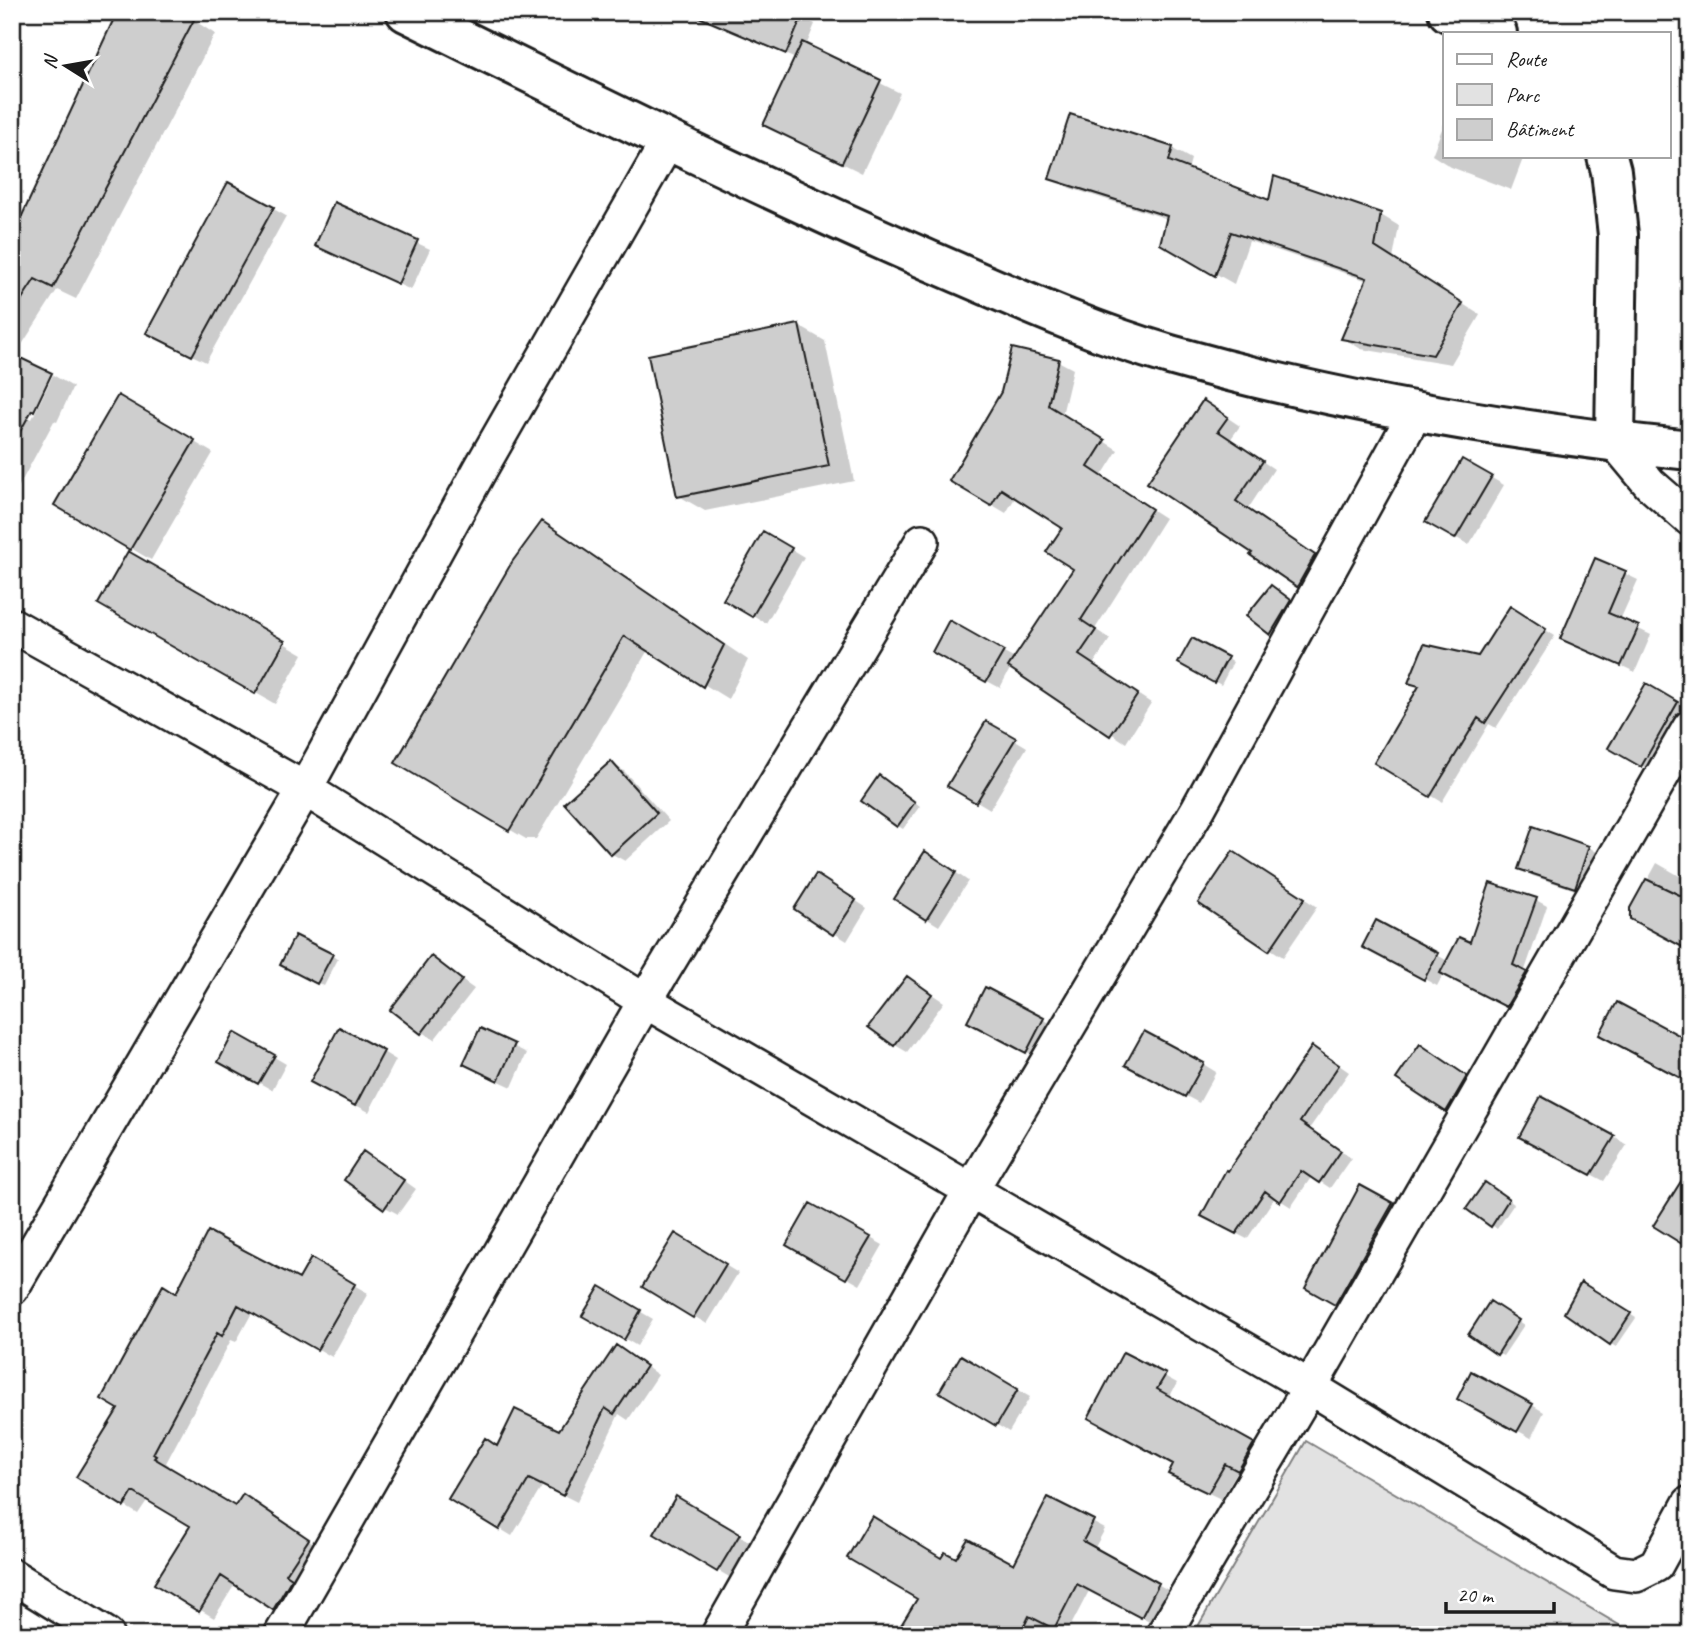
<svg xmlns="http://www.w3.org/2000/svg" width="1702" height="1647" viewBox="0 0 1702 1647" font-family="Caveat,sans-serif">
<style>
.green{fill:#e2e2e2;stroke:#7f7f7f;stroke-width:2}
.shadow{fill:#0003}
.building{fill:#cecece;stroke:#1c1c1c;stroke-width:2}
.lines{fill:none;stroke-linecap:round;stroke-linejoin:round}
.minor-casing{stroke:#1c1c1c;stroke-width:38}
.tertiary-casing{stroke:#1c1c1c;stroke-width:44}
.primary-casing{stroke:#1c1c1c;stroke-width:44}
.minor{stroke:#fff;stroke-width:33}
.tertiary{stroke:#fff;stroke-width:38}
.primary{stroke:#fff;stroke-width:38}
</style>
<rect width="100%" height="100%" fill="#fff"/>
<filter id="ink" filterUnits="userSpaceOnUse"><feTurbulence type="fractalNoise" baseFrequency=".0143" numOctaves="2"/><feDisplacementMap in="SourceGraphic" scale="14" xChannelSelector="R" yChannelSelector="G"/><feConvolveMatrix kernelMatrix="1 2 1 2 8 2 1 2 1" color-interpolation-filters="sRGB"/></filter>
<g filter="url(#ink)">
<!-- green -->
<path class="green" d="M1306,1441L1636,1635H1193Z"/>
<!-- shadow -->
<path class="shadow" d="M181,12L215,34L76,299L57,290L16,354L19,356L17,358L50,374L29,418L32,419L53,375L73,387L57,422L54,421L12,499V241Z
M687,12H792L815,24L806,46L900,93L862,173L765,125L796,59Z
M1071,117L1173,149L1191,159L1188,170L1271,202L1276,178L1381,215L1399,226L1393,259L1480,315L1451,364L1361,349L1343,338L1368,281L1249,241L1234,284L1162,243L1168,219L1070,188L1051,178Z
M1445,121V156H1524L1511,190L1451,167L1432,155Z
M229,184L286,216L206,362L161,340Z
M335,205L430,249L411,290L330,253Z
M799,326L825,341L854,481L705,511L679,496Z
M1058,361L1073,369L1062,415L1118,450L1101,477L1165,518L1095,629L1110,639L1093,665L1151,703L1126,743L1011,667L1000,688L934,652L949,623L1015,659L1076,568L1064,527L1016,496L1006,513L952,481Z
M119,397L213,453L151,560L56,504Z
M1216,410L1240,426L1230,440L1274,469L1248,509L1327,564L1311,593L1150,483Z
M1462,461L1504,485L1469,545L1427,521Z
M542,523L567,537L748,660L728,699L648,650L536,839H526L397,763Z
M764,533L804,557L766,623L726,599Z
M129,554L303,654L275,704L101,604Z
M1596,560L1638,580L1620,620L1651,635L1635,672L1562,638Z
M1277,590L1296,605L1277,637L1249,616Z
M1521,614L1555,636L1496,728L1489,724L1442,802L1376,762L1420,688L1410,682L1479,658Z
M1193,640L1233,662L1221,685L1181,662Z
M1646,685L1690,710L1655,773L1610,747Z
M987,723L1027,747L990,809L950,785Z
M611,763L624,771L669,821L625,861L612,854Z
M886,780L920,806L903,829L898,826Z
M1589,847L1601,855L1588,894L1533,876L1521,868Z
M1246,860L1317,907L1283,957L1200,903Z
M939,861L968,881L939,926L926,918Z
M1657,863L1690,882V949L1628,916Z
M830,884L867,908L847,941L834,933Z
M1536,900L1547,906L1524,973L1536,980L1518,1012L1444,973L1437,986L1365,946L1377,923L1448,961Z
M296,937L338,959L324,986L282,964Z
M432,959L474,989L434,1040L422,1032Z
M907,978L944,1002L907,1052L895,1045Z
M1043,1019L1056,1027L1039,1058L982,1029Z
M480,1030L527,1053L512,1087L478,1071Z
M235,1034L286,1064L272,1090L220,1061Z
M1421,1046L1479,1084L1459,1118L1399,1078Z
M383,1052L396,1060L369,1112L325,1089Z
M1323,1054L1349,1072L1309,1129L1351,1158L1330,1188L1312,1176L1291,1207L1275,1197L1247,1239L1214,1222Z
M1203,1064L1216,1072L1199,1103L1141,1072Z
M1614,1137L1627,1145L1604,1181L1534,1144Z
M377,1161L416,1189L398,1214L385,1207Z
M1361,1187L1405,1211L1349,1311L1307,1287Z
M1491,1188L1514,1204L1497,1229L1492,1225Z
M811,1205L883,1245L860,1285L788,1244Z
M676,1235L738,1273L707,1324L644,1286Z
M311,1261L368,1293L332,1357L253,1311L236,1342L231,1340L166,1463L169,1465L167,1468L235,1508L257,1504L322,1549L288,1617L235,1584L214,1618L157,1584L192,1525L148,1499L138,1514L78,1477L120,1408L177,1295L299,1282Z
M1582,1284L1636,1318L1616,1347L1611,1344Z
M600,1288L653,1319L637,1346L585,1315Z
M1491,1304L1524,1325L1503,1356L1497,1353Z
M1124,1354L1177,1383L1169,1398L1266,1452L1251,1476L1238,1470L1221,1499L1183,1481Z
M629,1355L658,1375L628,1420L619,1414L577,1502L543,1485L512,1536L451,1499L499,1447L560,1433Z
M961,1358L1030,1397L1009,1432L941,1392Z
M1459,1398L1532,1405L1544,1412L1531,1438Z
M677,1499L752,1543L731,1578L656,1534Z
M1049,1499L1105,1529L1094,1549L1170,1591L1153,1623L1090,1589L1066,1635H934L942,1560L1014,1566Z"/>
<!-- building -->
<path class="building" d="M117,12H198L53,288L35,279L12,314V237Z
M687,12H804L786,54Z
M802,42L881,80L842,163L763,125Z
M1070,114L1173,147L1169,161L1269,200L1274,176L1381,213L1375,247L1463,303L1433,355L1341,339L1367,278L1231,232L1215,276L1160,244L1167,216L1049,179Z
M228,182L274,207L192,356L146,333Z
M334,202L418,240L398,284L315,246Z
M799,324L829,466L677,497L648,355Z
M1012,348L1059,359L1048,405L1105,440L1088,467L1152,509L1081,620L1096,630L1079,655L1138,694L1110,736L1008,667L1073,569L1046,552L1062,528L1001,489L991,506L949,481L1001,392Z
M12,354L52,373L34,411L32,410L12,446Z
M118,395L195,440L130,550L54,505Z
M1203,400L1228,417L1218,431L1263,461L1236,501L1315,555L1297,587L1250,555L1252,553L1147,483Z
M1462,459L1492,476L1455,539L1425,522Z
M542,521L724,645L703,687L624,636L509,831L395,763L512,562Z
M763,531L792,548L752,617L723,600Z
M128,551L285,641L255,694L98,604Z
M1595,558L1626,571L1608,613L1639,626L1621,666L1560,639Z
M1271,585L1291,600L1270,635L1246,616Z
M1510,606L1546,629L1485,723L1478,718L1430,797L1374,763L1419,686L1408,683L1424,644L1478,656Z
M949,620L1004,651L986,682L932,652Z
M1192,638L1228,657L1214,683L1178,663Z
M1646,683L1678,702L1641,767L1608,748Z
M986,721L1016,738L976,803L947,786Z
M611,761L657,813L611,855L564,803Z
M879,775L915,802L897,827L861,801Z
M1533,826L1589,846L1575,888L1518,869Z
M925,851L956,872L926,920L894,899Z
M1233,851L1305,898L1269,951L1198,903Z
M816,874L856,900L833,935L794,909Z
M1646,879L1690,900V951L1630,919V908Z
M1490,883L1537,898L1513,965L1527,972L1506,1007L1440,973L1459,937L1470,942Z
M1376,920L1438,953L1424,980L1362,947Z
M295,935L333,954L317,984L280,965Z
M431,956L462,980L421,1034L390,1010Z
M907,976L932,994L894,1046L868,1027Z
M985,987L1044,1018L1026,1053L967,1022Z
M1617,1002L1690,1041V1083L1599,1035Z
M339,1027L384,1051L355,1106L310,1082Z
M480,1028L515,1044L498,1081L463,1064Z
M1144,1031L1204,1063L1185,1097L1125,1065Z
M234,1032L275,1055L258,1084L218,1062Z
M1420,1044L1467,1076L1446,1112L1396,1079Z
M1312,1046L1339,1065L1300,1122L1341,1151L1319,1183L1301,1171L1280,1202L1265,1191L1236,1234L1201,1216L1226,1170L1228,1171Z
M1541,1096L1615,1136L1591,1175L1519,1137Z
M363,1151L404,1180L384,1209L344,1180Z
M1690,1167V1249L1653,1226Z
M1485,1182L1509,1199L1491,1227L1466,1209Z
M1360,1185L1393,1203L1335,1305L1305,1288Z
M810,1203L871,1237L846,1279L786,1245Z
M208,1231L299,1279L311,1258L355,1284L317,1350L238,1305L222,1336L217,1333L153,1454L156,1456L154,1458L235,1506L243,1494L309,1539L286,1574L292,1578L273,1610L221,1576L199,1612L154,1584L190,1526L133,1492L124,1507L76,1477L118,1409L101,1399L163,1285L176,1293Z
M675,1233L726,1264L693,1318L642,1287Z
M1581,1282L1631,1313L1610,1345L1564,1313Z
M600,1286L641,1310L624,1340L582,1316Z
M1490,1301L1519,1320L1497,1355L1468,1335Z
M616,1345L646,1366L614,1414L605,1408L563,1496L529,1479L499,1530L448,1499L485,1438L497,1446L515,1409L559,1430Z
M1123,1352L1166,1374L1157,1389L1254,1443L1238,1471L1225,1464L1208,1493L1168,1474L1173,1464L1088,1418Z
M961,1355L1018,1389L996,1426L939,1392Z
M1471,1371L1533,1404L1517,1432L1457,1399Z
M676,1496L740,1534L717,1572L654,1534Z
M1048,1497L1094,1520L1083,1541L1159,1583L1141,1618L1077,1584L1054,1629L1029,1616L1020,1635H895L917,1599L847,1558L872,1516L941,1558L945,1552L956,1558L968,1539L1014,1564Z"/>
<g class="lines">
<!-- minor casing -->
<g class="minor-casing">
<path id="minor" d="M1615,442L1650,484L1690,519
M12,625L305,789L645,1001L1310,1387L1614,1572L1636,1575L1656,1565L1690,1503
M12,1288L305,789L481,468L668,141
M12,1576L107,1635
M281,1635L645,1001L922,541
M718,1635L971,1190L1198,809L1415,413
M1163,1635L1310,1387L1690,727"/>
</g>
<!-- tertiary casing -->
<g class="tertiary-casing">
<path id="tertiary" d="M1448,12L1497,33
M1607,156L1611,171L1618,235L1615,442"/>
</g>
<!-- primary casing -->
<g class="primary-casing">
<path id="primary" d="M406,12C577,96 747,181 921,257C1003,292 1084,330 1170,355C1340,403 1514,432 1690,450"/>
</g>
<!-- minor -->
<use href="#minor" class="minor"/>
<!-- tertiary -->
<use href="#tertiary" class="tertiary"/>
<!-- primary -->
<use href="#primary" class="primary"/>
</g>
</g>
<!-- margin -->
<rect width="1702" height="1647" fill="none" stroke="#fff" stroke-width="42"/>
<rect x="21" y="21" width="1660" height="1605" fill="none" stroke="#1c1c1c" stroke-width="2.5" filter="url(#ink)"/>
<!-- legend -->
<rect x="1443" y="32" width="228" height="126" fill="#ffffff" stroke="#a4a4a4" stroke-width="2"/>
<rect x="1457" y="54" width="35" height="10" fill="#ffffff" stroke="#a4a4a4" stroke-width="2"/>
<text x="1506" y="66" font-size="21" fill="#1c1c1c">Route</text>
<rect x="1457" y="84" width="35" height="21" fill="#e2e2e2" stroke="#a4a4a4" stroke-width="2"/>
<text x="1506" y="102" font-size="21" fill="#1c1c1c">Parc</text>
<rect x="1457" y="119" width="35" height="21" fill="#cecece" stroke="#a4a4a4" stroke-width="2"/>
<text x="1506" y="136" font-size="21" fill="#1c1c1c">Bâtiment</text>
<!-- north arrow -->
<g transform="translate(66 66) rotate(281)" stroke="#ffffff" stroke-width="5" paint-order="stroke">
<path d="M0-5L12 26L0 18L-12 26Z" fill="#1c1c1c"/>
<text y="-10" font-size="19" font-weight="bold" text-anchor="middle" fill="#1c1c1c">N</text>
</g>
<!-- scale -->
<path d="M1446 1602v10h108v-10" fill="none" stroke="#1c1c1c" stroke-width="3.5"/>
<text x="1457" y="1602" font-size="21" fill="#1c1c1c" stroke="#ffffff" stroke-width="5" paint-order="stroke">20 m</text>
</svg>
